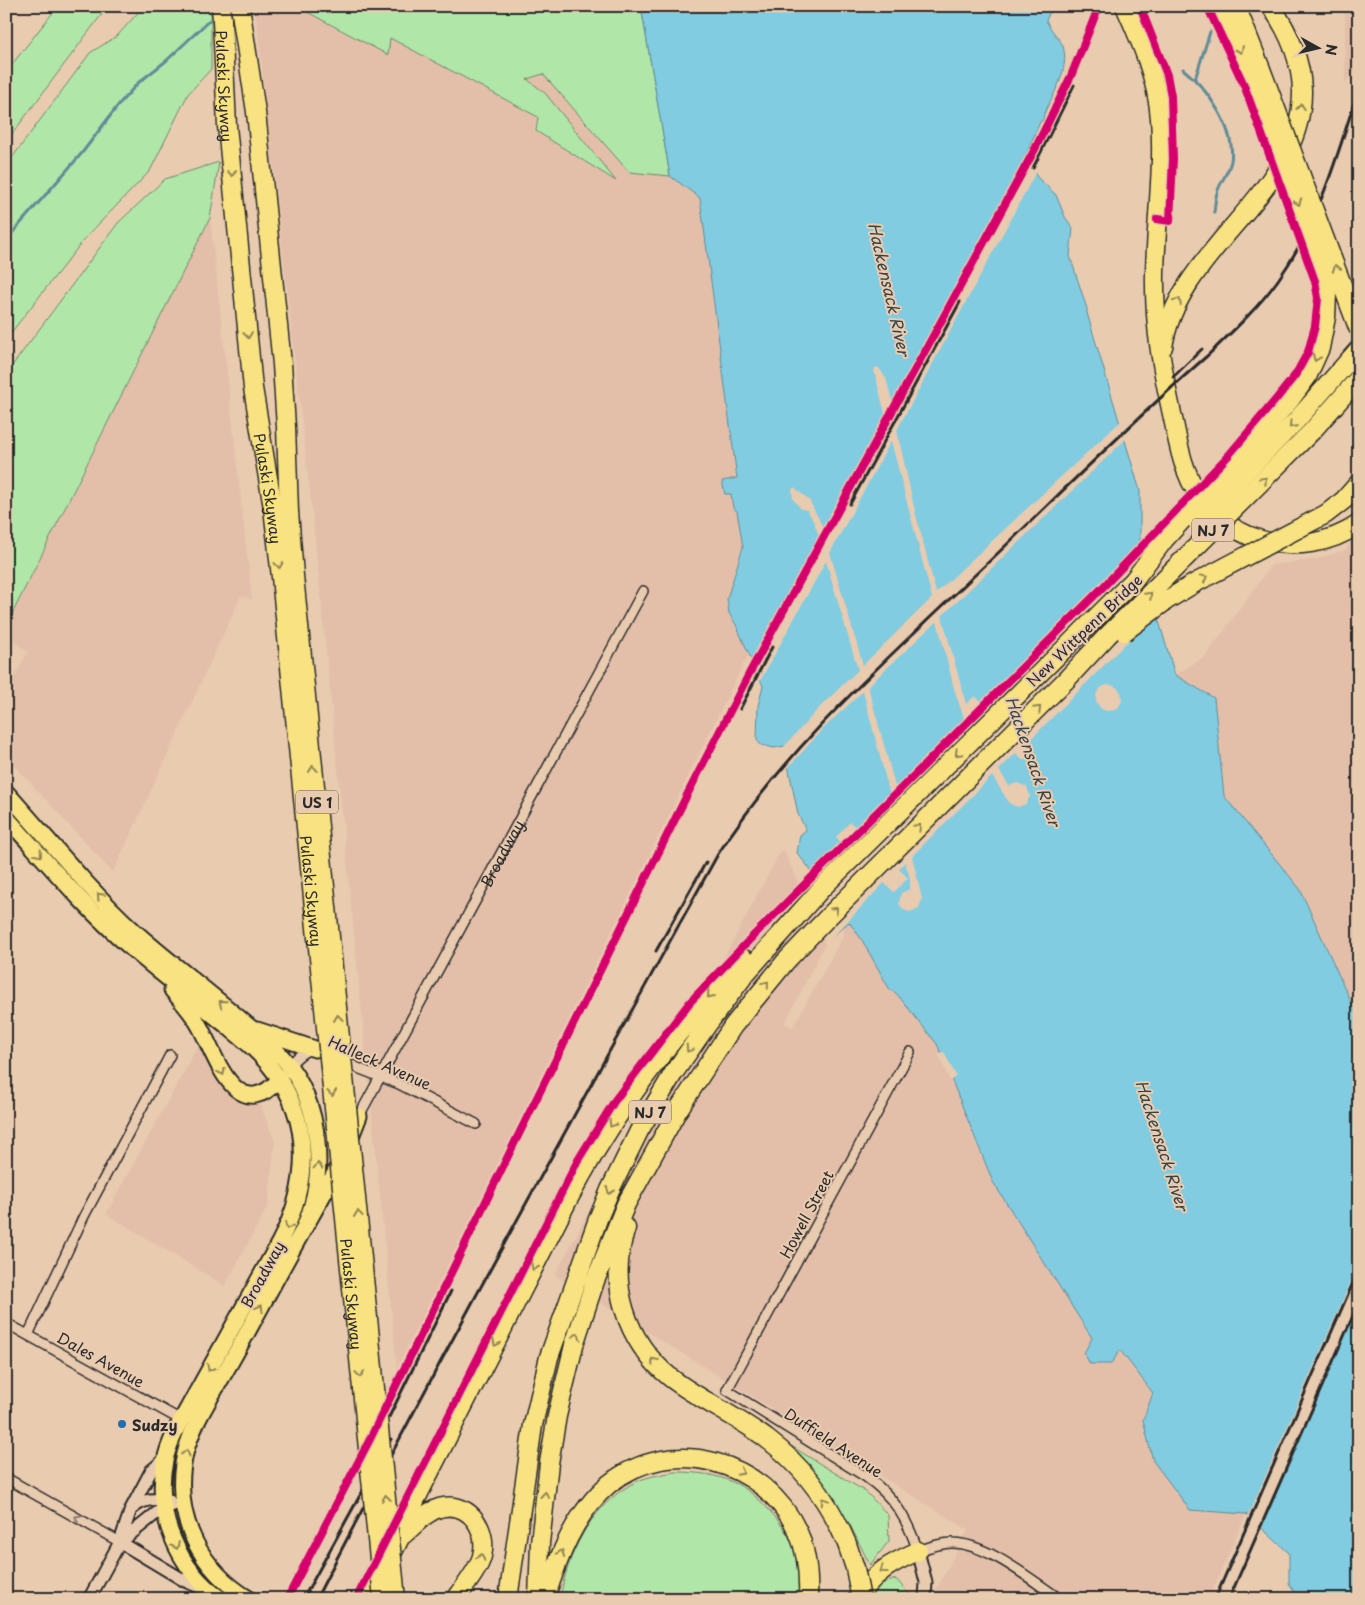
<svg xmlns="http://www.w3.org/2000/svg" width="1365" height="1605" viewBox="0 0 1365 1605" font-family="'Playpen Sans',sans-serif">
<style>
.built{fill:#e3bfaa}
.green{fill:#b0e6a8;stroke:#6e886a}
.water{fill:#81cce1;stroke:#5f8c98}
.pier{fill:#e9cbb0;fill-rule:evenodd}
.lines{fill:none;stroke-linecap:round;stroke-linejoin:round}
.stream{stroke:#5f8c98;stroke-width:3}
.minor-casing{stroke:#2b2b2b;stroke-width:12}
.tertiary-casing{stroke:#2b2b2b;stroke-width:15}
.trunk-casing{stroke:#2b2b2b;stroke-width:19}
.motorway-casing{stroke:#2b2b2b;stroke-width:21}
.minor{stroke:#e9cbb0;stroke-width:9}
.tertiary{stroke:#e9cbb0;stroke-width:11}
.trunk{stroke:#f8e281;stroke-width:15}
.motorway{stroke:#f8e281;stroke-width:18}
.rail{stroke:#2b2b2b;stroke-width:3}
.motorway-bridge-casing{stroke:#2b2b2b;stroke-width:21;stroke-linecap:butt}
.motorway-bridge{stroke:#f8e281;stroke-width:18}
.cycleway-casing{stroke:#e9cbb0;stroke-width:11}
.cycleway{stroke:#d6006c;stroke-width:8}
.oneway{stroke:#928656}
.oneway2{stroke:#8a7b6e}
.poi-dot{fill:#1f6fb2;stroke:#e9cbb0;stroke-width:2}
.labels{text-anchor:middle;dominant-baseline:central;stroke-width:4;stroke-linejoin:round;paint-order:stroke}
.shield{fill:#e9cbb0;stroke:#645b53;stroke-width:1}
.shield-label{font-size:14px;font-weight:bold;fill:#2b2b2b}
.street-label{font-size:15px;fill:#2b2b2b;stroke:#e9cbb0}
.poi-label{font-size:15px;font-weight:bold;fill:#2b2b2b;stroke:#e9cbb0;text-anchor:start}
.water-label{font-size:16px;font-style:italic;fill:#384346;stroke:#e9cbb0}
</style>
<rect width="100%" height="100%" fill="#e9cbb0"/>
<filter id="ink" filterUnits="userSpaceOnUse"><feTurbulence type="fractalNoise" baseFrequency=".02" numOctaves="2"/><feDisplacementMap in="SourceGraphic" scale="10" xChannelSelector="R" yChannelSelector="G"/><feConvolveMatrix kernelMatrix="1 2 1 2 8 2 1 2 1" color-interpolation-filters="sRGB"/></filter>
<g filter="url(#ink)">
<!-- built -->
<path class="built" d="M255,6H641L670,176L700,197L737,478L722,481L731,494L733,508L737,511L743,547L727,599L729,613L749,653L397,1368L314,530Z
M1345,6H1359V67L1345,83Z
M210,218L252,599L241,596L113,873L6,756V692L28,652L6,635V625Z
M1359,529V1021L1300,889L1224,796L1214,698L1175,675L1206,656L1271,565L1317,559L1345,550Z
M783,849L826,942L785,1023L793,1027L842,938L845,926L848,922H856L862,940L890,989L896,993L937,1044L972,1123L970,1129L993,1182L1092,1338L1084,1353L1120,1349L1153,1393L1143,1420L1246,1514L1209,1599H931L968,1530L555,1275L778,856Z
M200,1042L255,1092L275,1142L268,1206L225,1286L106,1214Z"/>
<!-- green -->
<path class="green" d="M58,6H108L6,142V72Z
M144,6H211V69L188,94L150,171L86,237L6,339V166L90,53L117,36Z
M296,6H641L670,176L629,172L543,74L527,79L545,93L616,181L536,131L538,117L390,38L388,55Z
M219,162L210,218L9,620L6,619V374L118,223L165,179Z
M770,1433L866,1492L888,1515L889,1541L870,1565L850,1525L820,1478Z
M674,1472C695,1472 717,1474 737,1484C761,1496 793,1533 798,1560C800,1573 800,1586 799,1599H560C567,1555 590,1508 630,1485C643,1477 659,1475 674,1472Z
M896,1579L913,1599H871V1588Z"/>
<!-- water -->
<path class="water" d="M641,6H1053L1054,10L1050,12L1046,20C1050,30 1060,39 1063,46C1070,70 1053,94 1044,114L1043,120L1040,122L1025,157L1037,177L1056,195L1065,217L1073,228L1070,256L1087,309V313L1140,491V558L1175,675L1214,698L1224,796L1300,889L1359,1020V1599H1298L1289,1583V1553L1246,1514L1190,1510L1153,1461L1143,1420L1153,1393L1120,1350L1111,1364H1090L1084,1353L1092,1338L993,1182L937,1044L896,993L890,990L862,940L849,922L826,942L810,869L797,853L800,835L806,830L798,814L784,746L774,748L761,745L757,740L758,706L763,686L736,625L729,613L727,599L743,547L737,511L733,508L731,494H725L722,481L737,478L700,198L670,176Z"/>
<!-- pier -->
<path class="pier" d="M1039,131L1027,157L1036,172L897,430L913,503L936,593L1122,420L1127,438L942,616L966,704L975,696L985,705L1143,543V558L1160,616L1136,633L1025,745L1030,750L1024,761L1016,753L999,770L1009,786L1017,783L1027,787L1030,796L1026,804L1018,807L1010,804L992,776L912,856L922,899L919,908L910,912L904,910L899,904L901,893L910,889V878L905,862L899,869L908,878L894,892L884,883L826,944L824,942L809,879L844,845L836,837L850,822L859,830L891,799L863,691L823,729L786,770L782,749L819,708L858,670L826,561L759,683L751,663L819,536L814,522L807,510L801,509L793,499L792,490L794,487L809,500L823,527L885,414L874,370L876,367L879,368L886,378L892,401ZM891,441L932,598L863,665L830,553ZM937,621L955,692L966,724L897,793L868,686Z
M1096 698a13 13 0 1 1 26 0a13 13 0 1 1-26 0Z
M944,1052L956,1076L950,1081L938,1053Z
M1359,1263V1304L1260,1530L1247,1518Z"/>
<g class="lines">
<!-- stream -->
<path class="stream" d="M1183,69C1207,88 1236,129 1231,161C1229,172 1220,182 1217,193C1215,199 1215,206 1214,212
M1195,79L1210,32
M6,240L82,153L120,103L138,83L166,61L216,14"/>
<!-- minor casing -->
<g class="minor-casing">
<g id="minor">
<path d="M910,1052L727,1390L866,1477C895,1497 907,1519 918,1551C929,1547 940,1543 952,1543C987,1543 1031,1580 1060,1599"/>
<path d="M342,1060L360,1069L399,1084L476,1124"/>
<path d="M280,1079C289,1067 297,1053 312,1049"/>
<path id="s1" d="M359,1116L643,591"/>
<path d="M6,1323L181,1420"/>
<path d="M28,1335L83,1218L170,1055"/>
<path d="M6,1478L120,1542"/>
</g>
</g>
<!-- tertiary casing -->
<g class="tertiary-casing">
<path id="tertiary" d="M133,1508C144,1498 156,1499 169,1500
M122,1541L159,1511L183,1501
M120,1542L185,1581L208,1591
M918,1551L926,1582L925,1599
M89,1599L120,1542L131,1509L151,1471L165,1459"/>
</g>
<!-- trunk casing -->
<g class="trunk-casing">
<path id="trunk" d="M6,792C48,839 88,889 134,931C168,961 204,988 239,1018C254,1031 270,1043 283,1058C323,1105 327,1176 303,1230
M6,817C46,861 84,907 129,946C159,972 190,996 221,1021C239,1036 259,1051 273,1070C313,1122 309,1185 280,1241L177,1428C172,1439 167,1449 165,1461C154,1512 178,1570 221,1599
M172,990C182,1002 193,1013 200,1027C216,1056 236,1127 280,1079
M257,1030L315,1049
M350,1139L359,1116
M249,1599C201,1570 175,1520 183,1464C188,1429 212,1396 229,1365C254,1321 277,1276 302,1232C315,1209 329,1186 340,1162"/>
</g>
<!-- motorway casing -->
<g class="motorway-casing">
<path id="motorway" d="M221,6L222,20
M1125,6C1141,42 1157,78 1160,118C1164,167 1156,222 1155,273C1154,328 1162,369 1174,423C1177,438 1180,455 1186,470C1198,504 1227,530 1261,540C1294,549 1330,544 1359,524
M1163,347C1178,247 1304,193 1302,90C1301,59 1289,32 1271,6
M626,1228C607,1283 626,1342 671,1378C701,1401 737,1416 767,1439C803,1466 830,1503 847,1544
M403,1535C415,1525 428,1509 444,1507C472,1503 488,1532 482,1556C479,1569 464,1587 456,1599
M369,1599L400,1538L415,1501L568,1200C615,1111 674,1032 744,959
M508,1599L533,1425L549,1357L598,1219L610,1190L639,1131L673,1074L707,1025L746,973L821,889L1133,581
M538,1599L540,1543L549,1463L557,1416L574,1345L595,1281L626,1204L678,1110L733,1026L786,961L829,916L1066,680
M545,1599C558,1557 575,1513 609,1484C671,1434 765,1460 798,1532C807,1552 809,1576 808,1599
M857,1599C873,1573 891,1563 918,1551"/>
</g>
<!-- minor -->
<use href="#minor" class="minor"/>
<!-- tertiary -->
<use href="#tertiary" class="tertiary"/>
<!-- trunk -->
<use href="#trunk" class="trunk"/>
<!-- motorway -->
<use href="#motorway" class="motorway"/>
<!-- rail -->
<path class="rail" d="M1033,168L1074,85
M1173,377L1202,349
M850,504L960,302
M740,709L772,647
M656,951L706,862
M389,1417L451,1291
M287,1599L369,1441L509,1154L687,795L749,674L1035,149L1071,76L1099,6
M303,1599L391,1439
M316,1599C445,1348 582,1101 718,854C788,746 883,663 976,574C1053,501 1128,425 1207,356C1232,332 1258,308 1278,280C1319,222 1338,154 1359,87
M1215,1599L1359,1269
M1229,1599L1359,1302"/>
<!-- motorway-bridge casing -->
<g class="motorway-bridge-casing">
<g id="motorway-bridge">
<path d="M240,6L256,112L282,364L286,427L289,512L294,576L396,1599"/>
<path d="M1236,6L1261,69L1359,330"/>
<path id="s2" d="M222,20L227,126L253,388L273,508L281,577L383,1599"/>
<path d="M1197,522L1296,421L1359,349"/>
<path d="M1133,581L1164,540L1254,441L1290,400L1307,377L1320,348L1326,317L1327,295L1321,265L1250,74L1231,30L1218,6"/>
<path d="M1124,632L1167,600L1195,583L1326,514L1344,500L1359,483"/>
<path d="M1066,680L1107,636L1312,431L1359,378"/>
<path d="M847,1544L855,1568L861,1599"/>
</g>
</g>
<!-- motorway-bridge -->
<use href="#motorway-bridge" class="motorway-bridge"/>
<!-- cycleway casing -->
<g class="cycleway-casing">
<path id="cycleway" d="M1140,6L1167,75L1171,96L1173,159L1170,221L1157,219
M287,1599L369,1441L509,1154L687,795L749,674L1035,149L1071,76L1099,6
M356,1599L578,1160L615,1100L690,1002L755,934L1104,586L1228,456L1277,398L1296,374L1308,352L1315,326L1318,298L1315,281L1244,85L1207,6"/>
</g>
<!-- cycleway -->
<use href="#cycleway" class="cycleway"/>
</g>
<!-- one-way arrows -->
<defs><path id="oneway-chevron" d="M-2-3.5L2.5 0L-2 3.5" fill="none" stroke-width="1.6" stroke-linecap="round" stroke-linejoin="round" transform="scale(1.25)"/></defs>
<g class="oneway">
<use href="#oneway-chevron" transform="translate(1240 50) rotate(66)"/>
<use href="#oneway-chevron" transform="translate(1301 107) rotate(-84)"/>
<use href="#oneway-chevron" transform="translate(232 173) rotate(84)"/>
<use href="#oneway-chevron" transform="translate(1298 202) rotate(70)"/>
<use href="#oneway-chevron" transform="translate(1336 268) rotate(-110)"/>
<use href="#oneway-chevron" transform="translate(1178 301) rotate(-63)"/>
<use href="#oneway-chevron" transform="translate(248 335) rotate(84)"/>
<use href="#oneway-chevron" transform="translate(1316 358) rotate(113)"/>
<use href="#oneway-chevron" transform="translate(1292 425) rotate(134)"/>
<use href="#oneway-chevron" transform="translate(1264 480) rotate(-45)"/>
<use href="#oneway-chevron" transform="translate(279 565) rotate(84)"/>
<use href="#oneway-chevron" transform="translate(1204 578) rotate(-29)"/>
<use href="#oneway-chevron" transform="translate(1149 595) rotate(-45)"/>
<use href="#oneway-chevron" transform="translate(1038 709) rotate(-45)"/>
<use href="#oneway-chevron" transform="translate(958 753) rotate(135)"/>
<use href="#oneway-chevron" transform="translate(313 769) rotate(-96)"/>
<use href="#oneway-chevron" transform="translate(918 827) rotate(-45)"/>
<use href="#oneway-chevron" transform="translate(39 854) rotate(48)"/>
<use href="#oneway-chevron" transform="translate(100 896) rotate(-133)"/>
<use href="#oneway-chevron" transform="translate(835 910) rotate(-45)"/>
<use href="#oneway-chevron" transform="translate(766 984) rotate(-50)"/>
<use href="#oneway-chevron" transform="translate(710 995) rotate(132)"/>
<use href="#oneway-chevron" transform="translate(222 1003) rotate(-140)"/>
<use href="#oneway-chevron" transform="translate(338 1018) rotate(-96)"/>
<use href="#oneway-chevron" transform="translate(689 1049) rotate(124)"/>
<use href="#oneway-chevron" transform="translate(222 1072) rotate(61)"/>
<use href="#oneway-chevron" transform="translate(332 1093) rotate(84)"/>
<use href="#oneway-chevron" transform="translate(612 1124) rotate(122)"/>
<use href="#oneway-chevron" transform="translate(318 1166) rotate(-89)"/>
<use href="#oneway-chevron" transform="translate(610 1191) rotate(114)"/>
<use href="#oneway-chevron" transform="translate(358 1214) rotate(-96)"/>
<use href="#oneway-chevron" transform="translate(288 1226) rotate(115)"/>
<use href="#oneway-chevron" transform="translate(534 1267) rotate(117)"/>
<use href="#oneway-chevron" transform="translate(260 1308) rotate(-61)"/>
<use href="#oneway-chevron" transform="translate(577 1336) rotate(-73)"/>
<use href="#oneway-chevron" transform="translate(496 1343) rotate(117)"/>
<use href="#oneway-chevron" transform="translate(654 1361) rotate(-132)"/>
<use href="#oneway-chevron" transform="translate(210 1368) rotate(119)"/>
<use href="#oneway-chevron" transform="translate(360 1374) rotate(84)"/>
<use href="#oneway-chevron" transform="translate(186 1453) rotate(-76)"/>
<use href="#oneway-chevron" transform="translate(741 1472) rotate(28)"/>
<use href="#oneway-chevron" transform="translate(545 1495) rotate(-84)"/>
<use href="#oneway-chevron" transform="translate(386 1498) rotate(-96)"/>
<use href="#oneway-chevron" transform="translate(824 1501) rotate(-124)"/>
<use href="#oneway-chevron" transform="translate(176 1546) rotate(66)"/>
<use href="#oneway-chevron" transform="translate(561 1553) rotate(-67)"/>
<use href="#oneway-chevron" transform="translate(481 1557) rotate(-72)"/>
<use href="#oneway-chevron" transform="translate(883 1570) rotate(144)"/>
</g>
<use class="oneway2" href="#oneway-chevron" transform="translate(78 1518) rotate(-151)"/>
</g>
<!-- markers -->
<circle class="poi-dot" cx="122" cy="1424" r="5"/>
<g class="labels">
<!-- shield labels -->
<g class="shield">
<rect x="1192" y="518.5" width="42" height="23" rx="4"/>
<rect x="296" y="790.5" width="42" height="23" rx="4"/>
<rect x="629" y="1100.5" width="42" height="23" rx="4"/>
</g>
<g class="shield-label">
<text x="1213" y="530">NJ 7</text>
<text x="317" y="802">US 1</text>
<text x="650" y="1112">NJ 7</text>
</g>
<!-- street labels -->
<g class="street-label">
<text stroke="none"><textPath href="#s2" startOffset="66">Pulaski Skyway</textPath></text>
<text stroke="none"><textPath href="#s2" startOffset="471">Pulaski Skyway</textPath></text>
<text transform="translate(1084 630) rotate(-44)">New Wittpenn Bridge</text>
<text stroke="none"><textPath href="#s1" startOffset="299">Broadway</textPath></text>
<text stroke="none"><textPath href="#s2" startOffset="876">Pulaski Skyway</textPath></text>
<text transform="translate(380 1062) rotate(24)">Halleck Avenue</text>
<text transform="translate(806 1214) rotate(-62)">Howell Street</text>
<text transform="translate(262 1274) rotate(-61)">Broadway</text>
<text stroke="none"><textPath href="#s2" startOffset="1281">Pulaski Skyway</textPath></text>
<text transform="translate(101 1359) rotate(29)">Dales Avenue</text>
<text transform="translate(834 1442) rotate(33)">Duffield Avenue</text>
</g>
<!-- poi labels -->
<g class="poi-label">
<text x="132" y="1424">Sudzy</text>
</g>
<!-- water labels -->
<g class="water-label">
<text transform="translate(890 289) rotate(77)">Hackensack River</text>
<text transform="translate(1034 761) rotate(71)">Hackensack River</text>
<text transform="translate(1163 1145) rotate(72)">Hackensack River</text>
</g>
</g>
<!-- margin -->
<rect width="1365" height="1605" fill="none" stroke="#e9cbb0" stroke-width="25"/>
<rect x="12" y="12" width="1340" height="1580" fill="none" stroke="#2b2b2b" stroke-width="2" filter="url(#ink)"/>
<!-- north arrow -->
<g transform="translate(1318 48) rotate(98)" stroke="#e9cbb0" stroke-width="4" paint-order="stroke">
<path d="M0-4L9 19L0 12L-9 19Z" fill="#2b2b2b"/>
<text y="-8" font-size="14" font-weight="bold" text-anchor="middle" fill="#2b2b2b">N</text>
</g>
</svg>
